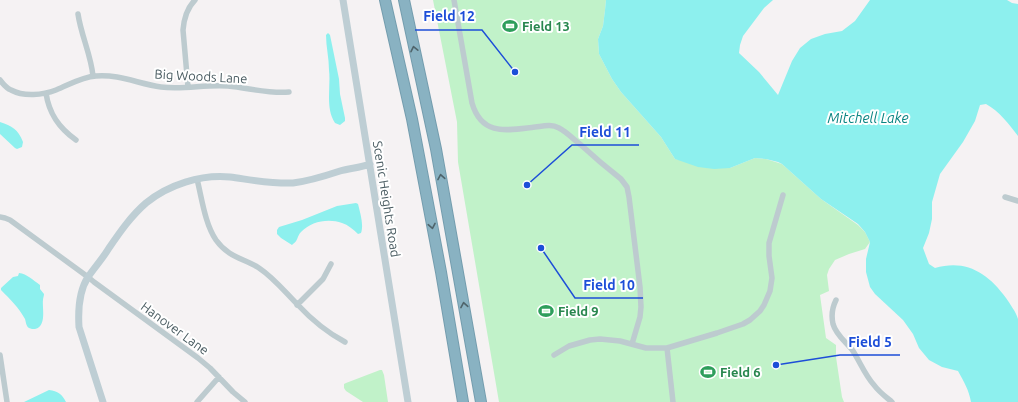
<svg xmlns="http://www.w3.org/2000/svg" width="1018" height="402" viewBox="0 0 1018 402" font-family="Ubuntu,sans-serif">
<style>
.green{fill:#c1f2c9}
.water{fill:#8df0ee}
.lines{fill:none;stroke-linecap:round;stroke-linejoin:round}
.highway-casing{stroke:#749dae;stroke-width:12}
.street{stroke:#bdcbcf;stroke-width:5.5}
.secondary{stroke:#beced4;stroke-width:7}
.highway{stroke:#89b2c2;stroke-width:10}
.oneway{stroke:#4f646b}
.labels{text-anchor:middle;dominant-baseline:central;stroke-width:4;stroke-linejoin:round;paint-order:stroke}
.leisure-label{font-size:13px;font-weight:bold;fill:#27864d;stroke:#fff;text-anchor:start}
.street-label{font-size:13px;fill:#495b61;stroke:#fff}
.water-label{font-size:14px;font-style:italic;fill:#0a8482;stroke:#fff}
.leader{fill:none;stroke:#1d4ed8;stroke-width:1.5}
.callout-dot{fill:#1d4ed8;stroke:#fff;stroke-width:1.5}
.callout-label{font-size:14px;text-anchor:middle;font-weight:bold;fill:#1d4ed8;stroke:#fff;stroke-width:4;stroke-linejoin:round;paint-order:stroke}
</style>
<rect width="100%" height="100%" fill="#f5f2f3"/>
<!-- green -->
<path class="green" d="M433,0H606L605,10L603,26L598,39L599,54L612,79L621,92L661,137L675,159L730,168L755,158L766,159L782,164L821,199L858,225L865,232L870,242L865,249L849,254L835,260L829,269L827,275L829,291L820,295L826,338L836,345V357L842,397L844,402H499L458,162L457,122Z
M380,370H382L384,375L388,402H363L346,391L344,388V384L346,383Z"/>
<!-- water -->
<path class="water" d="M606,0H773L764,8L743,36L740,45L739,53L759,72L778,95L792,61L800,48L811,39L825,34L842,31L855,21L870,0H1007L1012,3L1018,4V136C1009,124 999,111 986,104L980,105L975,121L963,142L940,174L932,202V219L929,233L923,248L929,264L935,268C966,259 988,273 1006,298C1010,304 1016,312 1018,319C1018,325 1018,334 1018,340C1018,361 1018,381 1018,402H971C969,390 964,382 958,371L942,367L929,360L919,348L913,334L903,320L875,294L870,287L866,272V259L870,242L865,232L858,224L821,199L782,164L778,162L766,159L755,158L730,168L714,169L698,167L675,159L661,137L621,92L612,79L599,54L598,39L603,26L605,10Z
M328,33L330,35L339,79L340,94L345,118V121L340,125L335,123C325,108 331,87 329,70C329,58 326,47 326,35Z
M0,122C12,126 18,129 23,142L22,147L17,149L15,148L0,134Z
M356,203L358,204C360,212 364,225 361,233L358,234C353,229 348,225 342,223C329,218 311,221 301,232C297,236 298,241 293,244L292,245L281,238L277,234V230L279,227L302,220L337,206Z
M19,273C27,274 33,280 40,285V289L44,294C44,296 43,298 43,300C42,308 47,326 35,329C33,329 31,329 29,328C26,326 26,322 25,319C19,308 10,299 1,290V288L13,277L18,276Z
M49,390C58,391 62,394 66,402H24Z"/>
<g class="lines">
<!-- highway casing -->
<g class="highway-casing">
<path id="highway" d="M385,0L412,119L441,272L463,402
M404,0L436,149L481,402"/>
</g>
<!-- street -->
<path class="street" d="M454,0L472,103C482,137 508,130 535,127C544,126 551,124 559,128C567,132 574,140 581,145C594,157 607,168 621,179L627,187L629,197L640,287L641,307L640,317L632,344
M78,14C81,35 91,55 93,76
M0,80C3,84 6,88 11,90C24,97 43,95 56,90C69,85 81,77 96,76C119,74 139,84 161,87C184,90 206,84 228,86C249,88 269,94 289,92
M188,87L183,30C184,18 187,8 195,0
M46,93C49,114 59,128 76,140
M197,179C202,199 205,224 216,240C229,258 243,258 259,268C274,278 285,292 297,304C310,318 328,333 345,342
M1005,197L1018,201
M0,217L5,218L10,220L88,277L94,282L198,358L210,368L233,392L245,402
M836,300C832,308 831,315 833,324C836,335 846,342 853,351C860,362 865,375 874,385C879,392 886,397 892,402
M297,305L323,279L331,264
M667,348L673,402
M0,355L7,402
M554,355L569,346L590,340L600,339L620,341L646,348H667L717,333L743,324L750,320L760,311L764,305L770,291L772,278L769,256V243L783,195
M197,402L219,377"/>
<!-- secondary -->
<path class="secondary" d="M343,0L408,402
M103,402L79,327C78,311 79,291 88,277C95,267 103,258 109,248C120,232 131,216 146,203C168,185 201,174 230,177C252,180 272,184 293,183C309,181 325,176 340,171C350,168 360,168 370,164"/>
<!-- highway -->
<use href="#highway" class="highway"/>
</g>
<!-- one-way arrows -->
<defs><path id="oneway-chevron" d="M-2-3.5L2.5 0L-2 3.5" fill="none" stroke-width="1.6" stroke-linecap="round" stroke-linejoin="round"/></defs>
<g class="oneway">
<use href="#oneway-chevron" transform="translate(414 49) rotate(-102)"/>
<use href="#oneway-chevron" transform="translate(441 177) rotate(-100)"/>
<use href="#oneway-chevron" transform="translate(432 226) rotate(79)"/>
<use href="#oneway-chevron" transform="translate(464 305) rotate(-100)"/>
</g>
<!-- icons -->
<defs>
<g id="stadium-bare" transform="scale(1.2)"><path d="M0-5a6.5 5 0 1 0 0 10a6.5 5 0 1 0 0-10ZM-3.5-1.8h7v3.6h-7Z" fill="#2e9e5b" stroke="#fff" stroke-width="2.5" paint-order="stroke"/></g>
</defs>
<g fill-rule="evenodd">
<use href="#stadium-bare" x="510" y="26"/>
<use href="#stadium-bare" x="546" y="311"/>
<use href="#stadium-bare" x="708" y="372"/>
</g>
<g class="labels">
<!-- leisure labels -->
<g class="leisure-label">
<text x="522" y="26">Field 13</text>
<text x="558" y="311">Field 9</text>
<text x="720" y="372">Field 6</text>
</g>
<!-- street labels -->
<g class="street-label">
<text transform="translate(201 76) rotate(3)">Big Woods Lane</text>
<text transform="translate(387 199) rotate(81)">Scenic Heights Road</text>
<text transform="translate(175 328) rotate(36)">Hanover Lane</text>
</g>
<!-- water labels -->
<g class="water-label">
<text x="868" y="118">Mitchell Lake</text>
</g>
</g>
<!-- callouts -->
<path class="leader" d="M515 72L482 30H415M527 185L572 145H639M541 248L575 298H643M776 365L840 355H900"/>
<g class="callout-dot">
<circle cx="515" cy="72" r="4"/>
<circle cx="527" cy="185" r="4"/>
<circle cx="541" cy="248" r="4"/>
<circle cx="776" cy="365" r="4"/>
</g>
<g class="callout-label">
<text x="449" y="21">Field 12</text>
<text x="605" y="137">Field 11</text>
<text x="609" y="290">Field 10</text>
<text x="870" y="347">Field 5</text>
</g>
</svg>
